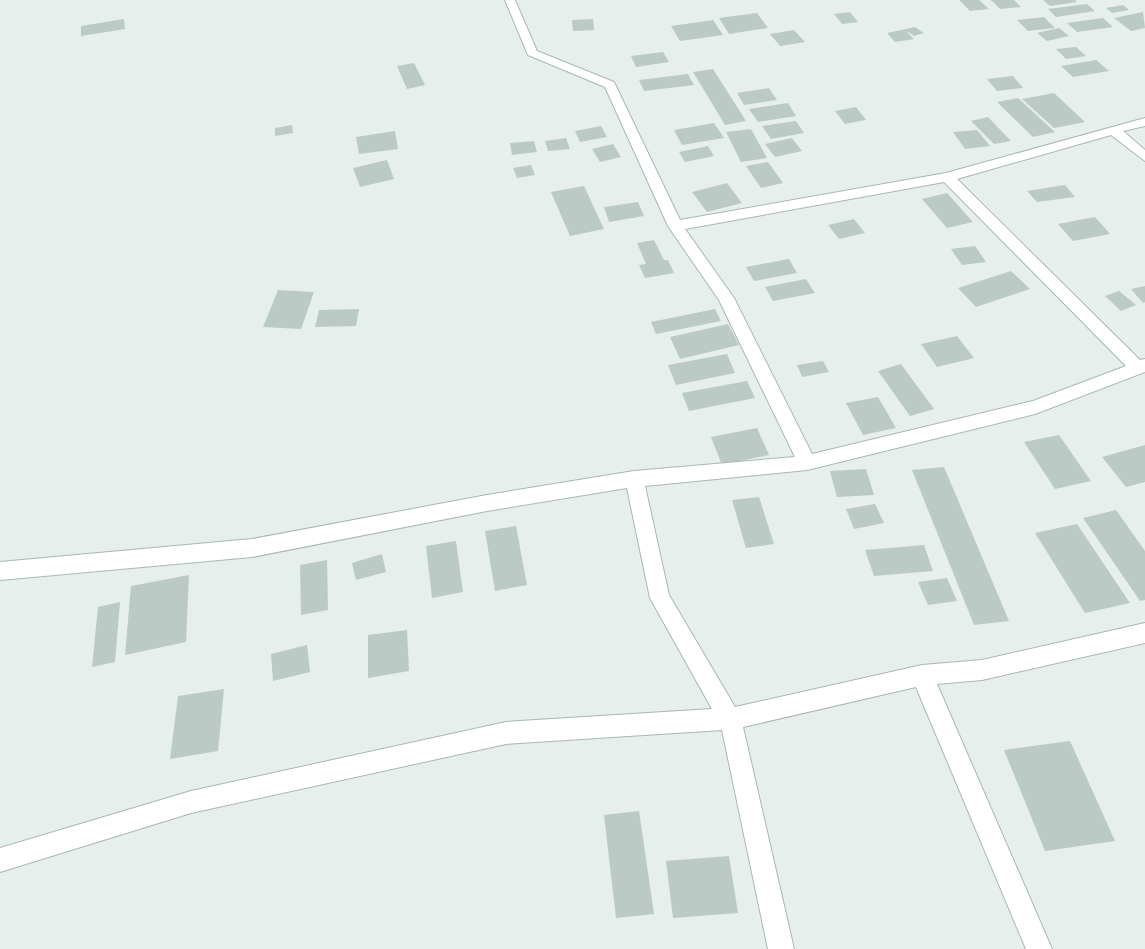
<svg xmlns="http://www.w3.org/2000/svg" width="1145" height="949" viewBox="0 0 1145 949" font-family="'Open Sans',sans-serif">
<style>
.building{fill:#bbcac4}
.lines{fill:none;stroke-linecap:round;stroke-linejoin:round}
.street-casing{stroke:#a8b8b2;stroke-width:2}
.street{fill:#fff;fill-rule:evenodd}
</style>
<rect width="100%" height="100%" fill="#e6efeb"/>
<!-- building -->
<path class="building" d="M959,0H979L989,9L970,11Z
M991,0H1014L1021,7L1000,9Z
M1043,0H1075L1077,2L1050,6Z
M1087,4L1095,11L1056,17L1048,9Z
M1123,5L1129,10L1112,13L1106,8Z
M850,12L858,22L842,24L834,14Z
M1143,12L1145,28L1131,31L1114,18Z
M757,13L768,28L729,34L719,18Z
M1044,17L1055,28L1028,31L1017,20Z
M1103,18L1113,27L1077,32L1067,23Z
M124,19L125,29L81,36V26Z
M593,19L594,30L573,31L572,20Z
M713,20L723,35L680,41L671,26Z
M915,27L924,33L914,36L905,30L914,39L895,42L887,33Z
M1059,28L1069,36L1047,41L1037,33Z
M794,30L805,42L780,46L770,34Z
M1076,47L1086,56L1066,59L1056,49Z
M663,52L669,62L636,67L631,56Z
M1096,60L1109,71L1073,77L1061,66Z
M414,63L425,85L407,89L397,66Z
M713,69L746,121L725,125L693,72Z
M688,74L694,85L644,91L639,80Z
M1013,76L1023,88L997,91L987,79Z
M769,88L777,100L744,105L737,93Z
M1054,93L1085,122L1054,128L1022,99Z
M1018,98L1055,132L1033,137L997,102Z
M788,103L796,116L758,122L749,109Z
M856,107L866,120L845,124L835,111Z
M988,117L1011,141L994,144L971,121Z
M796,121L804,133L771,139L762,126Z
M714,123L724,138L682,145L674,130Z
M292,125L293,133L275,136V128Z
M601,126L607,137L580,142L575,131Z
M751,129L767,158L741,162L726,132Z
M977,130L990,146L965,149L953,132Z
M395,131L398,149L359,154L356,137Z
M566,138L570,149L548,151L545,141Z
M792,138L802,151L775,157L765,144Z
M534,141L537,152L512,155L510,143Z
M613,144L621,157L600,162L592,149Z
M708,146L714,156L685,162L679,152Z
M387,160L394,179L360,187L353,168Z
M768,162L783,183L761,188L746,166Z
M531,165L535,175L517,178L513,168Z
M727,183L742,203L707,212L692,192Z
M1065,185L1075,197L1037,202L1027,191Z
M584,186L604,229L570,236L551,192Z
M947,193L973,222L947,228L922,199Z
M638,202L644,216L609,222L604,207Z
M1095,217L1110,234L1073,241L1058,224Z
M854,219L865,233L839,239L828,225Z
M654,240L664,260H668L674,273L645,278L639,265L646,264L637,243Z
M975,246L986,262L962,265L951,249Z
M789,259L797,273L754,281L746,267Z
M1011,271L1030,289L976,307L958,288Z
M806,279L815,293L773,301L765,287Z
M1145,286V302L1143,303L1131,289Z
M278,290L314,292L301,329L263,327Z
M1119,291L1136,305L1121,311L1105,296Z
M359,309L356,326L315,327L319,310Z
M715,309L721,321L656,334L651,322Z
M728,324L739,345L680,359L670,337Z
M957,336L974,358L937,367L921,344Z
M727,354L735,373L676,385L668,365Z
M823,361L829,372L802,377L797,365Z
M901,364L934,409L910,416L878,371Z
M747,381L755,398L689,411L682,393Z
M878,397L896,428L863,435L846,403Z
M757,428L769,455L722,465L711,437Z
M1059,435L1091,481L1055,489L1024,442Z
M1145,445V482L1126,487L1102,457Z
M944,467L1009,621L974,625L912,470Z
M866,469L874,495L837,497L830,471Z
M759,497L774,544L746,548L732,500Z
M875,504L884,523L854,529L846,509Z
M1116,510L1145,551V600L1140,601L1083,518Z
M1077,524L1130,603L1085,613L1035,533Z
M516,526L527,585L495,591L485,531Z
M456,541L463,592L432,598L426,546Z
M924,545L933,571L874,576L865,550Z
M382,554L386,572L356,580L352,563Z
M327,560L328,610L301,615L300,565Z
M189,575L186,642L125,655L131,586Z
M947,578L957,601L928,605L918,582Z
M120,602L115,662L92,667L98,607Z
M407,630L409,671L368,678V635Z
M307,645L310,672L273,681L271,654Z
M224,689L218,751L170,759L178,696Z
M1070,741L1115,841L1045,851L1004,750Z
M639,811L654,914L616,918L604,815Z
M729,856L738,913L673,918L666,861Z"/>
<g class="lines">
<!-- street casing -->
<g class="street-casing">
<path id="street" d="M505,0H515L537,51L614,82L680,220L946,173L1145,118V126L1123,131L1145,150V161L1111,135L957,179L1140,360L1145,359V372L1035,414L807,470L645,486L669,595L735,707L922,665L982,660L1145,623V643L982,680L937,684L1052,949H1026L916,687L743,727L794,949H768L722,730L506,744L191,813L0,872V848L191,791L506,722L712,709L650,598L627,488L487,511L252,557L0,580V562L252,539L487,495L634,471L795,457L719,300L668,226L605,87L528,55ZM944,182L1126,366L1033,401L812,454L734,298L685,229Z"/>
</g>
<!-- street -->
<use href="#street" class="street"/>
</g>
</svg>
